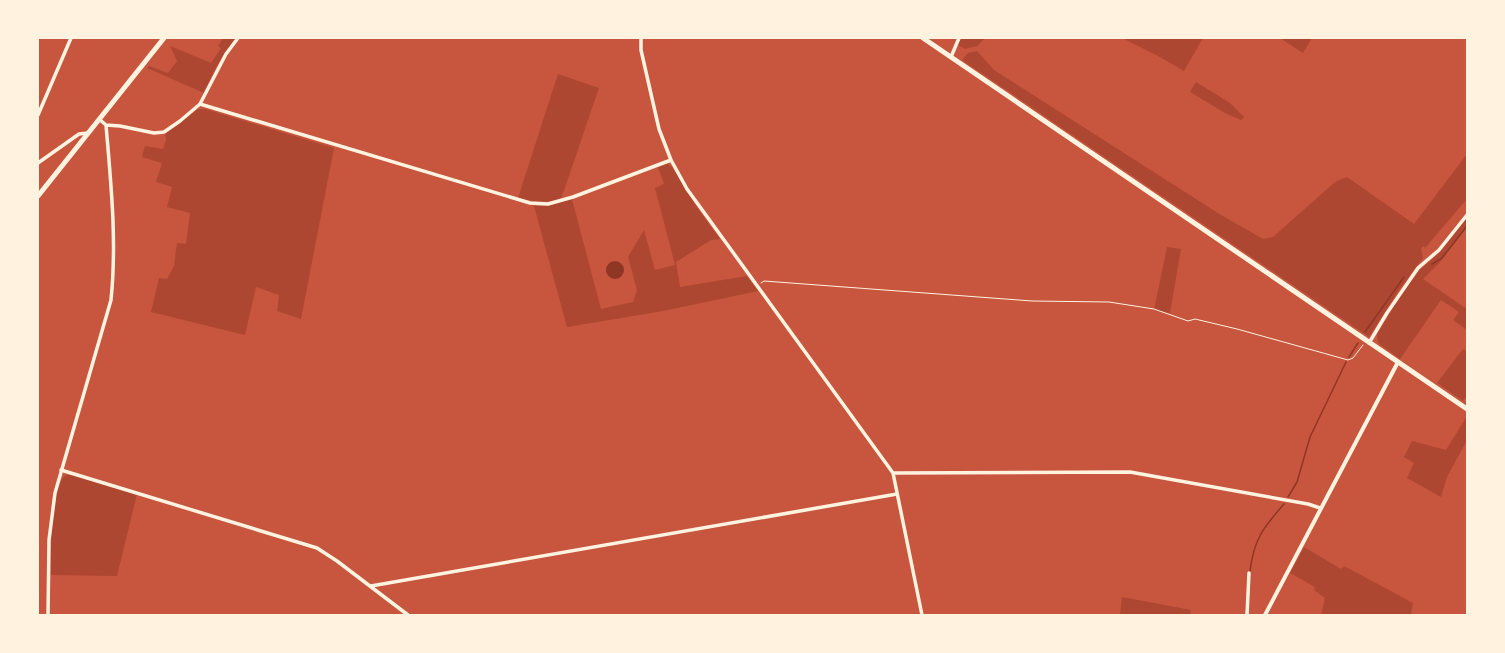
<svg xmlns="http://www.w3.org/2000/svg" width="1505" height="653" viewBox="0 0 1505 653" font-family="Jost,sans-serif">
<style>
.green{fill:#ae4732}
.water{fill:#8f3625}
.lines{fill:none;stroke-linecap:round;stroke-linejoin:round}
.stream{stroke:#8f3625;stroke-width:1.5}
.path{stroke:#fff3e0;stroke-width:1}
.minor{stroke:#fff3e0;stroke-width:3.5}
.tertiary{stroke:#fff3e0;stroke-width:4}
.primary{stroke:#fff3e0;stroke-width:5}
</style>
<rect width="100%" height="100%" fill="#c8553d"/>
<!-- green -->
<path class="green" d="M223,38H235L216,67L204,93L147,68L149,66L168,73L177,61L170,46L211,63L221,48L218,46Z
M961,38H985L977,46L965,49L958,45Z
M1122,38H1203L1184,71L1158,56Z
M1280,38H1312L1303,53Z
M977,51L994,70L1221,215L1263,239L1273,237L1335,182L1347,177L1414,224L1467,154V199L1425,248L1424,246L1421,248L1423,258L1399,290L1369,337L962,60L968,53Z
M558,74L599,88L561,199C545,203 534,202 518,198Z
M1196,82L1230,103L1244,117L1241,120L1225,113L1190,92Z
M198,109H205L334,148L301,319L277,311L279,295L256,287L245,335L151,312L159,278L167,279L174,266L177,243L186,244L190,213L167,207L172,187L156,182L162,163L142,157L145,146L163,149L166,140L165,134Z
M667,164L672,167L698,209L720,239L711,240L676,262L680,287L747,276L758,291L663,311L567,327L534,206H548L572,199L601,309L633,302L637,290L628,257L644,230L655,270L675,265L655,188L664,184L658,167Z
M1467,218V227L1440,262L1423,279L1467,309V330L1453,320L1459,312L1441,300L1400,359L1378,343L1377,334L1402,293L1420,270L1440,252Z
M1167,247L1181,249L1170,313L1154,310Z
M1463,349L1467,351V395L1463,401L1437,383Z
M1467,416V440L1447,477L1441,497L1407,478L1414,463L1404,457L1412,441L1446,450Z
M66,475H71L137,494L117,576L51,575C51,556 49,486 66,475Z
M1304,547L1341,569L1344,566L1413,603L1411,615H1321L1325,598L1314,590L1315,587L1290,573Z
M1122,597L1191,610L1190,615H1120Z"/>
<!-- water -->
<path class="water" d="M606 270a9 9 0 1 1 18 0a9 9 0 1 1-18 0Z"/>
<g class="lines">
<!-- stream -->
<path class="stream" d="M1432,264L1442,258L1467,226
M1365,332L1404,277
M1349,357L1358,343
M1288,497L1297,482L1310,437L1346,362
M1250,571C1254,539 1263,528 1284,504"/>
<!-- path -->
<path class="path" d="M761,283L764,281L1032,301L1109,302L1154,309L1188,321L1195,319L1237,329L1348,360L1353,358L1363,345"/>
<!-- minor -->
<path class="minor" d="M641,38V50L659,129L671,160L687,189L893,473L922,615
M951,57L959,38
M200,104L530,203L548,204L573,197L671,160
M38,115L71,38
M106,125L120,126L154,133L164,132L180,121L200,104L226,54L238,38
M38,163L79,134L88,133
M1369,343L1387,313L1418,268L1439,250L1467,215
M61,470L317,548L337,561L408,615
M893,473L1130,472L1308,504L1320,508
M371,586L897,494
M48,615L49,540L55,493L111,300C117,241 111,184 106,125L99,119
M1247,615L1249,573"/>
<!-- tertiary -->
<path class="tertiary" d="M1265,615L1398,362"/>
<!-- primary -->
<path class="primary" d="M923,38L1467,409
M38,196L164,38"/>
</g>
<!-- border -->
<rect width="1505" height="653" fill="none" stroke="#fff3e0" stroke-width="78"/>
</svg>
